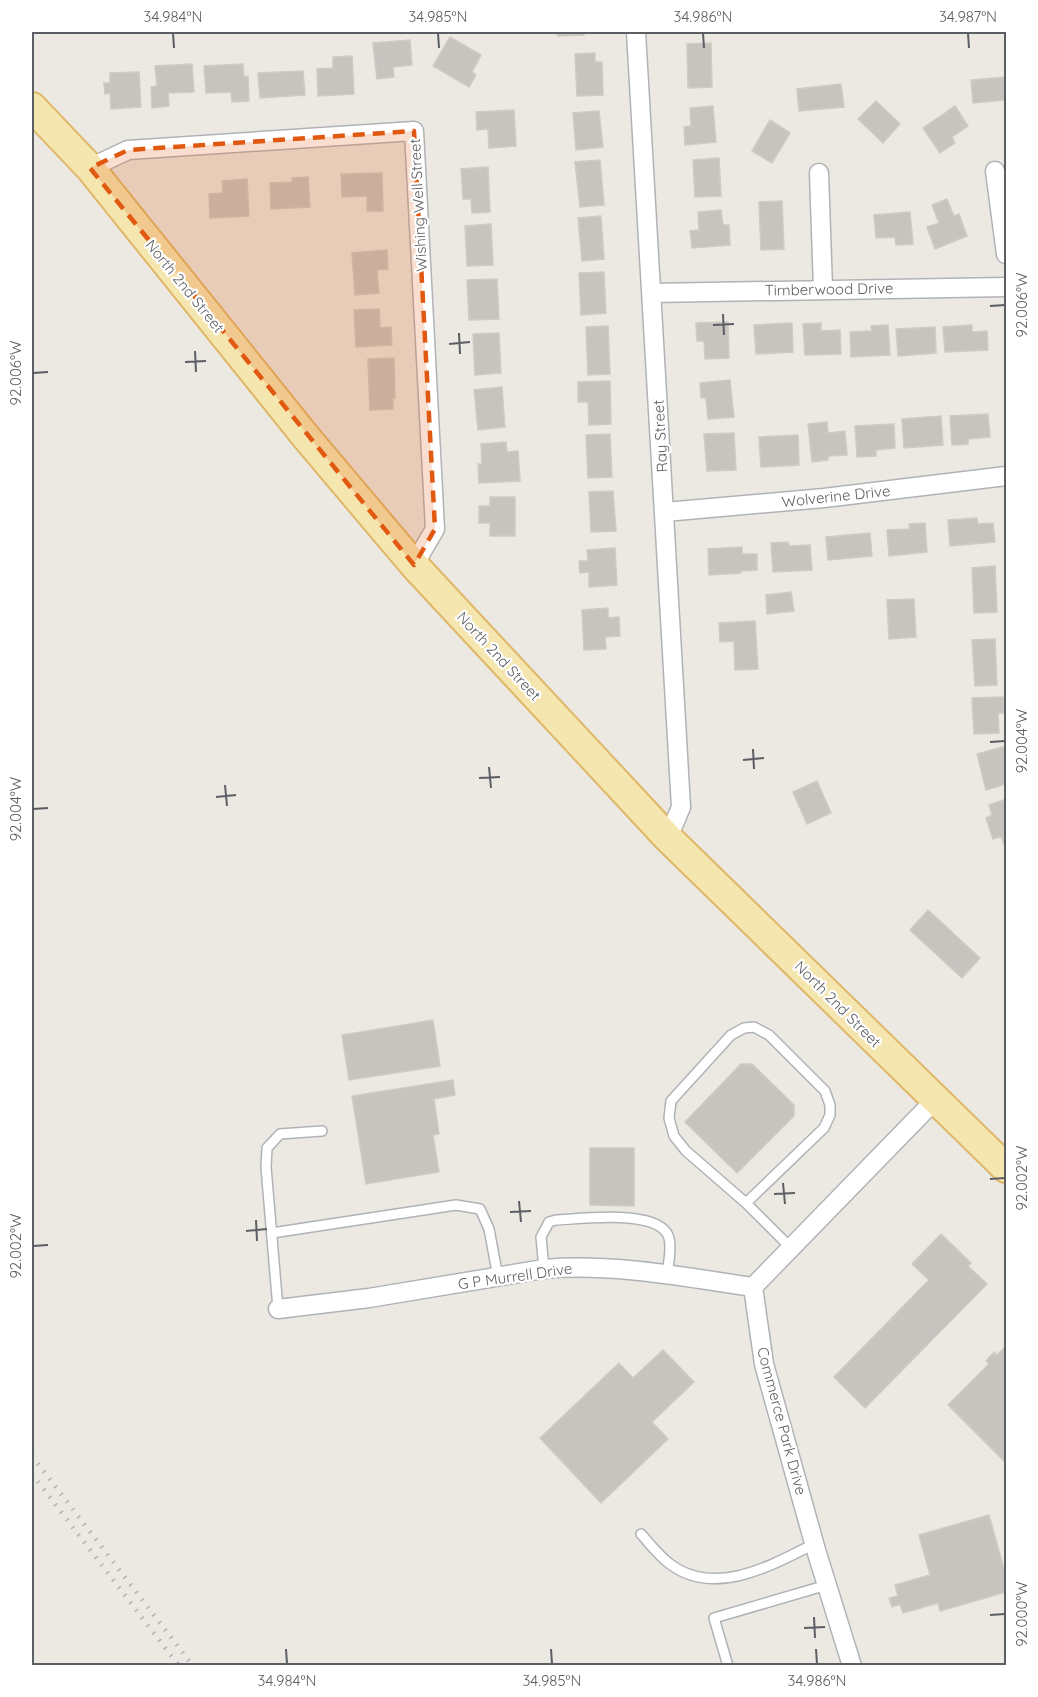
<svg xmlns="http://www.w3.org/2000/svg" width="1038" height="1697" viewBox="0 0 1038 1697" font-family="Quicksand,sans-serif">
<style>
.building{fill:#c7c4c0;stroke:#d0cac2;stroke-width:1.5}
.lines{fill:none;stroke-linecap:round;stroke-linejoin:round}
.lane-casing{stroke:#b0b3b6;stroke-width:12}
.street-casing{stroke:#b0b3b6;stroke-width:21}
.primary-casing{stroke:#dfb768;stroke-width:32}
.lane{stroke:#fff;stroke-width:9}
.street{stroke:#fff;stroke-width:18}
.primary{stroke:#f5e5af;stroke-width:28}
.rail{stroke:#b1b2b2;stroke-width:4.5;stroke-dasharray:1.5 8;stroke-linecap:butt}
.marked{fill:#e15910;fill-opacity:0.2;stroke:#e15910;stroke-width:4.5;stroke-dasharray:12 8;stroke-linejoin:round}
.ticks{fill:none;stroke:#5b5e62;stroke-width:2}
.labels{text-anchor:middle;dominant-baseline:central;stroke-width:4.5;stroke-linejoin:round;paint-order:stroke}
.street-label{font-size:15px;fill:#5b5e62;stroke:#fff}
.neatline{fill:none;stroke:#5b5e62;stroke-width:2}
.ticks-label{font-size:15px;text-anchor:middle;fill:#5b5e62}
</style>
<rect width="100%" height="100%" fill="#ece9e3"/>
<!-- building -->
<path class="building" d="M557,32H584V35L558,36Z
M450,37L481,55L472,72L476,75L469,87L433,66Z
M410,40L412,65L393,67L394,77L377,79L373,43Z
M711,43L712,87L688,88L687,44Z
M595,53V62H602L603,95L577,96L575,54Z
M352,56L354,94L318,96L317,69L333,68V57Z
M192,64L194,92L168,93L169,106L152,108L151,87L157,86L155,66Z
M243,64L244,77L248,76L249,101L232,102L231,92L206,93L204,66Z
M303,71L305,95L260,98L258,73Z
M139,72L141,107L111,109L110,93L105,94L104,83H110V73Z
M1006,77V100L973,103L971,80Z
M841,84L844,107L799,111L797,89Z
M876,101L900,124L883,143L858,119Z
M713,106L716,142L685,145L684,127L691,126L690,108Z
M955,106L968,126L952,137L955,143L940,153L923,128Z
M514,110L516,146L489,148L488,129L477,130L476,112Z
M599,111L603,147L576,150L573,113Z
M770,120L790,133L772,163L752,151Z
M719,158L721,196L695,197L693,160Z
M600,160L604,205L580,207L575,162Z
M488,167L490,212L472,213L471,199H463L461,169Z
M382,173L383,211H367V196L342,197L341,174Z
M308,177L310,207L271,209L270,183L292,182V178Z
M247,179L249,216L210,218L209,194L223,193L222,181Z
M947,199L954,216L959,214L967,236L935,249L927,227L939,223L932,205Z
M782,201L784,249L761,250L759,202Z
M721,210L723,225H729L730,245L692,248L690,231L699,230L698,212Z
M910,212L913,244L896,245L895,237L876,238L874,215Z
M601,216L604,259L582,261L578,218Z
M491,224L493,265L467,266L465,226Z
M387,250L388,269L377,270L379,293L355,295L352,253Z
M604,272L606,313L581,315L579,273Z
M497,279L499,319L469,320L467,280Z
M379,309L380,328L391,327L392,345L356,347L354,310Z
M728,322L729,358L705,359L704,341H697L696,323Z
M792,323L793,352L756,354L754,325Z
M821,323V331L840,330L841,354L805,355L803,324Z
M888,325L890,355L851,357L850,332L872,331L871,326Z
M972,325V332L987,331L988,350L945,352L943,327Z
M608,326L610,374L588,375L586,327Z
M935,327L936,353L898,356L896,329Z
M499,333L501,373L475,375L473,334Z
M394,358L395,398H393V409L370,410L368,359Z
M730,380L734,417L708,419L706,398H701L700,383Z
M610,381L611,424L589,425L588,402H578V382Z
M502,387L505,427L478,430L474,390Z
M988,414L990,437L968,439V444L952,445L950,416Z
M941,416L943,445L904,448L902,419Z
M827,422L828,433L845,431L847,455L828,456V460L812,462L808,424Z
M894,424L895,448L876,450V456L857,457L855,426Z
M734,433L736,470L707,471L704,434Z
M610,434L612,477L588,478L586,435Z
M798,435L799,465L761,467L759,437Z
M506,442L507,452L518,451L520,481L479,483L478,464H482L481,444Z
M613,491L616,531L591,532L589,492Z
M490,497H515V536H490V523H479V506H490Z
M977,518L978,524L993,523L995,542L950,546L948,520Z
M925,523L927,552L889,556L887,530L910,529L909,524Z
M870,533L872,556L828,560L826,537Z
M788,542L789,546L810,545L812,570L773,572L771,543Z
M742,547V554H757V570L741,571V573L709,575L708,549Z
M615,548L617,585L589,587V572L580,573L579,561H588L587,550Z
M995,566L997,612L974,613L972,568Z
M791,592L794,611L767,614L766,595Z
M914,599L916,637L889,639L887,600Z
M608,608V618L619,617L620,636L605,637L606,649L584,650L582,610Z
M755,621L758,669L735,670L734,641L720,642L719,623Z
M995,639L997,685L975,686L972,640Z
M1004,697V713H998L999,733L974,734L972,698Z
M1006,746V784L986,790L977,754Z
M817,781L831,813L807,824L793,792Z
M1006,799V847H1005L1001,836L993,839L986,818L992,815L989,805Z
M928,910L980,958L962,978L910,930Z
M433,1020L440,1066L349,1080L342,1035Z
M741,1064H752L794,1105V1116L737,1173L685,1122Z
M453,1080L455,1095L434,1099L439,1134L433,1135L439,1172L366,1184L352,1096Z
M590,1148H634V1206L590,1205Z
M941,1234L971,1263L968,1266L987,1284L865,1408L834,1377L929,1280L912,1264Z
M1006,1346V1463L948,1405L989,1364L986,1361L994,1352L997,1355Z
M663,1350L694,1382L652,1422L668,1439L601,1503L540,1438L619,1363L633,1378Z
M989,1515L1006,1576V1592L940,1611L938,1603L903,1613L900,1604L892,1607L889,1598L898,1596L895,1585L930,1575L919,1535Z"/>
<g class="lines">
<!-- lane casing -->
<g class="lane-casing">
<path id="lane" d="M746,1203L824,1128L830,1115V1105L825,1091L769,1035L754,1027L744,1028L731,1035L671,1101L669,1118L674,1136L686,1151L746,1203L791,1248
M272,1233L456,1205L480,1209L489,1229L498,1277
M544,1269L541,1237L549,1222L556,1220C580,1219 661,1208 669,1238C672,1249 668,1264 667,1275
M278,1309L266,1167L267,1148L280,1134L322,1131
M641,1534C650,1544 659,1556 670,1564C715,1598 772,1565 814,1544
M728,1666L714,1618L827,1585"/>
</g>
<!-- street casing -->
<g class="street-casing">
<path id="street" d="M636,32L681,807L668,838
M90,168L128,150L414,131L435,529L414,565
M995,171L1006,254
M819,173L823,289
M652,293L1006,287
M665,512L824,498L1006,476
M278,1309L369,1298L544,1269C613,1263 684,1277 753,1287
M852,1666L816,1550L764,1364L753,1287L935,1100"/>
</g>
<!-- primary casing -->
<g class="primary-casing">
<path id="primary" d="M32,107L90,168L306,437L414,565L668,838L1006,1168"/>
</g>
<!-- lane -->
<use href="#lane" class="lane"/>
<!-- street -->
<use href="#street" class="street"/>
<!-- primary -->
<use href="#primary" class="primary"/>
<!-- rail -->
<path class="rail" d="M32,1456L193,1666
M32,1474L179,1666"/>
</g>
<!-- marked area -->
<path class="marked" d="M414,131L435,529L414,565L90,168L128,150Z"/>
<!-- ticks -->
<path class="ticks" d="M173,33L174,48M438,33L439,48M703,33L704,48M968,33L969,48M990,306L1005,305M723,314L724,335M713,325L734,324M459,333L460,354M449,344L470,342M195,351L196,372M185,362L206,361M33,373L48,372M990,742L1005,741M753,749L754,769M743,760L764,758M489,767L491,788M479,778L500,777M225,785L227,806M216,797L236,795M33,809L48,808M990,1179L1005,1178M783,1183L785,1204M774,1194L795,1193M519,1201L521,1222M510,1212L531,1211M256,1220L257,1241M246,1231L267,1229M33,1246L48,1245M990,1615L1005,1614M814,1617L815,1638M804,1628L825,1627M286,1649L287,1664M551,1649L552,1664M816,1649L817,1664"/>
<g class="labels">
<!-- street labels -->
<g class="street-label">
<text transform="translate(418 205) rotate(-93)">Wishing Well Street</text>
<text transform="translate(185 286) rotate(51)">North 2nd Street</text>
<text transform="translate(829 289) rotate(-1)">Timberwood Drive</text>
<text transform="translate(660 436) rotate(-93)">Ray Street</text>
<text transform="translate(836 496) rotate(-6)">Wolverine Drive</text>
<text transform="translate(499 656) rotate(47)">North 2nd Street</text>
<text transform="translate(838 1004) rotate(45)">North 2nd Street</text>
<text transform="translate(515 1276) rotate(-8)">G P Murrell Drive</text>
<text transform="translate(782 1421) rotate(75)">Commerce Park Drive</text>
</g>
</g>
<!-- border -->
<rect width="1038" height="1697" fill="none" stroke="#ffffff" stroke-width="66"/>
<rect x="33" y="33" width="972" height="1631" class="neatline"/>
<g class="ticks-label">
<text x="173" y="22">34.984°N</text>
<text x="438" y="22">34.985°N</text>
<text x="703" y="22">34.986°N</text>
<text x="968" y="22">34.987°N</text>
<text transform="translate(1022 305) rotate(-90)" y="5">92.006°W</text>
<text transform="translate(16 373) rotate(-90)" y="5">92.006°W</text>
<text transform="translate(1022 741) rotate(-90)" y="5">92.004°W</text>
<text transform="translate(16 809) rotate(-90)" y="5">92.004°W</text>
<text transform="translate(1022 1178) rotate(-90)" y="5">92.002°W</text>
<text transform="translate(16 1246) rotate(-90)" y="5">92.002°W</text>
<text transform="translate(1022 1614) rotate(-90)" y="5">92.000°W</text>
<text x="287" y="1686">34.984°N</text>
<text x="552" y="1686">34.985°N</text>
<text x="817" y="1686">34.986°N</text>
</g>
</svg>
